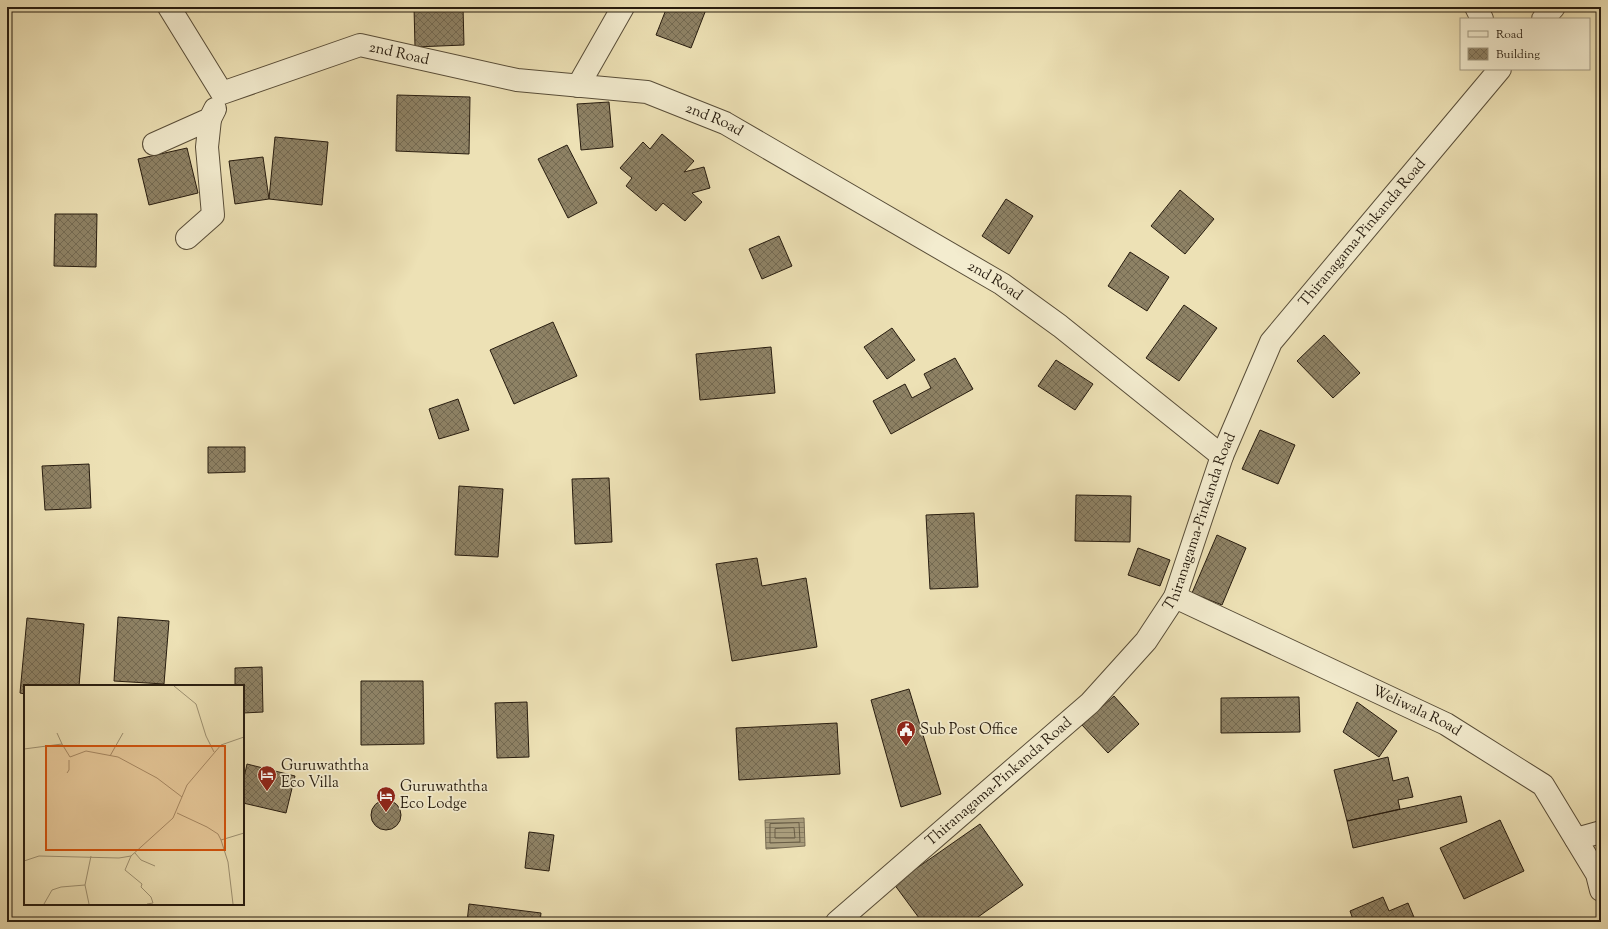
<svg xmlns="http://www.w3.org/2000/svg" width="1608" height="929" viewBox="0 0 1608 929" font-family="'Sorts Mill Goudy',serif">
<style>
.water{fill:url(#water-rules);stroke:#766a51}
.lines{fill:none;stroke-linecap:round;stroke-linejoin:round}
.shore{stroke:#685d46;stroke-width:1}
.building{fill:url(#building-cross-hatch);stroke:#271c0f}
.minor-casing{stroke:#584d38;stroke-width:24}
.minor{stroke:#f3eccf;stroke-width:22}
.labels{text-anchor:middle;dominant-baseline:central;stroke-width:3.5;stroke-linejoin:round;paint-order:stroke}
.street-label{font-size:15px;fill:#271c0f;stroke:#f3eccf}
.poi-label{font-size:15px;fill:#271c0f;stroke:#f3eccf;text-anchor:start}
.inset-road{fill:none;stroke:#9e9273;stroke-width:1}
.view{fill:#d5530c;fill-opacity:0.15;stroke:#d5530c;stroke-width:2}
.inset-edge{fill:none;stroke:#271c0f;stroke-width:2}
</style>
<defs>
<pattern id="water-rules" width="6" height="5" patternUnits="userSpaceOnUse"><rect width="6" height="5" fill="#aa9e7d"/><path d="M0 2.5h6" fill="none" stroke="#8a8065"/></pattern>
<pattern id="building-cross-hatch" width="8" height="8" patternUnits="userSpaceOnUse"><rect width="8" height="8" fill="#8e8265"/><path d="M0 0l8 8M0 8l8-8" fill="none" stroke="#746a52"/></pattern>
</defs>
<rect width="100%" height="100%" fill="#ede1b5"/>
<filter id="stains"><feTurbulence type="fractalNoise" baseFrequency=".005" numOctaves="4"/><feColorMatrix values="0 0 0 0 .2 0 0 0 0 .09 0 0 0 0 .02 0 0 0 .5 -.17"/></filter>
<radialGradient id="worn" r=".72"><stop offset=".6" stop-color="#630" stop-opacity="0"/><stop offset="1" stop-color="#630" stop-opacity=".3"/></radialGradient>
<!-- water -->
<path class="water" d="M804,818L805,846L766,849L765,820Z"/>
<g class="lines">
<!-- shore -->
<path class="shore" d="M799,823L800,842L770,843V824Z
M794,828L795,838H775V829Z"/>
</g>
<!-- building -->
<path class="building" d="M414,7H463L464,45L415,47Z
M667,7H707L691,48L656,35Z
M397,95L470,97L469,154L396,151Z
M609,102L613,147L581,150L577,104Z
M662,134L694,161L684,172L704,167L710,188L692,193L702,202L685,221L663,203L656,211L626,186L632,178L620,168L643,142L650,149Z
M275,137L328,142L322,205L269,199Z
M567,145L597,203L568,218L538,159Z
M187,148L198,193L149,205L138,159Z
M263,157L269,199L235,204L229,161Z
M1180,190L1214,219L1185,254L1151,226Z
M1006,199L1033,216L1009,254L982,236Z
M55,214H97L96,267L54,266Z
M779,236L792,266L762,279L749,249Z
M1130,252L1169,277L1147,311L1108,286Z
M1184,305L1217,328L1179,381L1146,358Z
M553,322L577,376L514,404L490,350Z
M892,328L915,360L887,379L864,347Z
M1324,335L1360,373L1333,398L1297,361Z
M771,347L775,393L700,400L696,354Z
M955,358L973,389L891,434L873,401L905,384L912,398L931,388L924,374Z
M1056,360L1093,384L1075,410L1038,386Z
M458,399L469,430L439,439L429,409Z
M1260,430L1295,445L1278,484L1242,469Z
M208,447H245V472L208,473Z
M89,464L91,508L45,510L42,466Z
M609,478L612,542L575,544L572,479Z
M459,486L503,489L498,557L455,555Z
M1076,495L1131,496L1130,542L1075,541Z
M974,513L978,587L930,589L926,515Z
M1217,535L1246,548L1222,605L1192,593Z
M1138,548L1170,560L1160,586L1128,575Z
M757,558L762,586L806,578L817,647L732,661L716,564Z
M118,617L169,621L164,684L114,681Z
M27,618L84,624L79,686H25V694L20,693Z
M262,667L263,712L243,713V686H235V668Z
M361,681H423L424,744L361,745Z
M909,689L941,794L901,807L871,700Z
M1114,696L1139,724L1108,753L1082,725Z
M1299,697L1300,732L1221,733V698Z
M527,702L529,757L497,758L495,703Z
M1357,702L1397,731L1379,757L1343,732Z
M837,723L840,774L739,780L736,728Z
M1388,757L1393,781L1408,777L1413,797L1398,800L1400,809L1347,821L1334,770Z
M247,764L295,776L286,813L243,803V782Z
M1461,796L1467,822L1353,848L1347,821Z
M371 815a15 15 0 1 1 30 0a15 15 0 1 1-30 0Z
M1500,820L1524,871L1464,899L1440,848Z
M980,824L1023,885L971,922H922L894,884Z
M529,832L554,835L549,871L525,868Z
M1383,897L1389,911L1408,903L1416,922H1354L1350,911Z
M469,904L541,913L540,922H467Z"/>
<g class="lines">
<!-- minor casing -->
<g class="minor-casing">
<g id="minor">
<path id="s1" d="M169,7L222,93L360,45L517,80L647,92L725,123L1002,284L1060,326L1222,456"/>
<path d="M1476,7L1482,19"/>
<path d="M1543,19L1554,7"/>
<path d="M578,86L623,7"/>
<path d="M154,144L210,119L215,109"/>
<path d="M187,238L213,215L207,147L210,119"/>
<path id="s2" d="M1175,597L1446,724L1543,785L1597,874L1601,890"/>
<path d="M1576,839L1601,832"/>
<path id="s3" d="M837,922L1090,703L1146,641L1175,597L1222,456L1271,342L1500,69"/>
</g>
</g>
<!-- minor -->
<use href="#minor" class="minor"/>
</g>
<!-- icons -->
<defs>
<g id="civic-pin" transform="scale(1)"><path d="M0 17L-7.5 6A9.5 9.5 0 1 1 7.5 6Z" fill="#8f2418" stroke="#f3eccf"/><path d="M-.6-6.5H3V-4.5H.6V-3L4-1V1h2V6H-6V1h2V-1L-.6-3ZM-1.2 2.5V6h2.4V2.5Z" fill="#fff"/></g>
<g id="hotel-pin" transform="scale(1)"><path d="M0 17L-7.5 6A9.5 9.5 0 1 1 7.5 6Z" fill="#8f2418" stroke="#f3eccf"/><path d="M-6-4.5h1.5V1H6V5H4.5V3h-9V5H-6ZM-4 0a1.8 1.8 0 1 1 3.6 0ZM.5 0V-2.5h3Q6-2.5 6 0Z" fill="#fff"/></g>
</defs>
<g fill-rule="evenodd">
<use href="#civic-pin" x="906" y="730"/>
<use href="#hotel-pin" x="267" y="775"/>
<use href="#hotel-pin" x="386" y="796"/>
</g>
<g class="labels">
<!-- street labels -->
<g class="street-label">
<text stroke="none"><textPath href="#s1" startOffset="287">2nd Road</textPath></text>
<text stroke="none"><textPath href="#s1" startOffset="611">2nd Road</textPath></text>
<text stroke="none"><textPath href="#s3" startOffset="886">Thiranagama-Pinkanda Road</textPath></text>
<text stroke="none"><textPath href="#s1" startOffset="935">2nd Road</textPath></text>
<text stroke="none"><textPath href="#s3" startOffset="550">Thiranagama-Pinkanda Road</textPath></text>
<text stroke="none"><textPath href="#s2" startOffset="267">Weliwala Road</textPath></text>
<text stroke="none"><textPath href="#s3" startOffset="214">Thiranagama-Pinkanda Road</textPath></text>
</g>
<!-- poi labels -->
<g class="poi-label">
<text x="920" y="730">Sub Post Office</text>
<text x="281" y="766">Guruwaththa<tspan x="281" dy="17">Eco Villa</tspan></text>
<text x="400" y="787">Guruwaththa<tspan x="400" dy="17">Eco Lodge</tspan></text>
</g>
</g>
<!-- overview -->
<g transform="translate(24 685)">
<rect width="220" height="220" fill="#ede1b5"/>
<path class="inset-road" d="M150,1L172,19L182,51L190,67M33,48L38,59M0,64L38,59L46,72L62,66L94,72L133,93L158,112M86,71L99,48M43,88L45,85V75M153,128L183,142L194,149L197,155L204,177L209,219M197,155L220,148M111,168L117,175L131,181M107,171L101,185L118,199L117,202L127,212L129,218L123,219M0,176L15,171L95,173L107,171L149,133L163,100L197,60L220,52M61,200L65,219M20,219L28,205L37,202L61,200L67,171"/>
<path class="view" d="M22,61H201V165H22Z"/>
<rect width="220" height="220" class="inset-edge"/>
</g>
<!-- margin -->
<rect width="1608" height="929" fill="none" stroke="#ede1b5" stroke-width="24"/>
<rect x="8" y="8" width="1592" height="913" fill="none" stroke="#271c0f" stroke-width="2"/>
<rect x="12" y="12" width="1584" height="905" fill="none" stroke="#271c0f"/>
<!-- legend -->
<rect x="1460" y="18" width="130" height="52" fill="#f3eccf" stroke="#a19982"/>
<rect x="1468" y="31" width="20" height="6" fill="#f3eccf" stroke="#a19982"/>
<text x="1496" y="38" font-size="12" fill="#271c0f">Road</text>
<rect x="1468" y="48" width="20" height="12" fill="url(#building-cross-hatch)" stroke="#a19982"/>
<text x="1496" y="58" font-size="12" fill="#271c0f">Building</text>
<rect width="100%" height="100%" filter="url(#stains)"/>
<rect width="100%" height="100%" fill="url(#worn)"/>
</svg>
